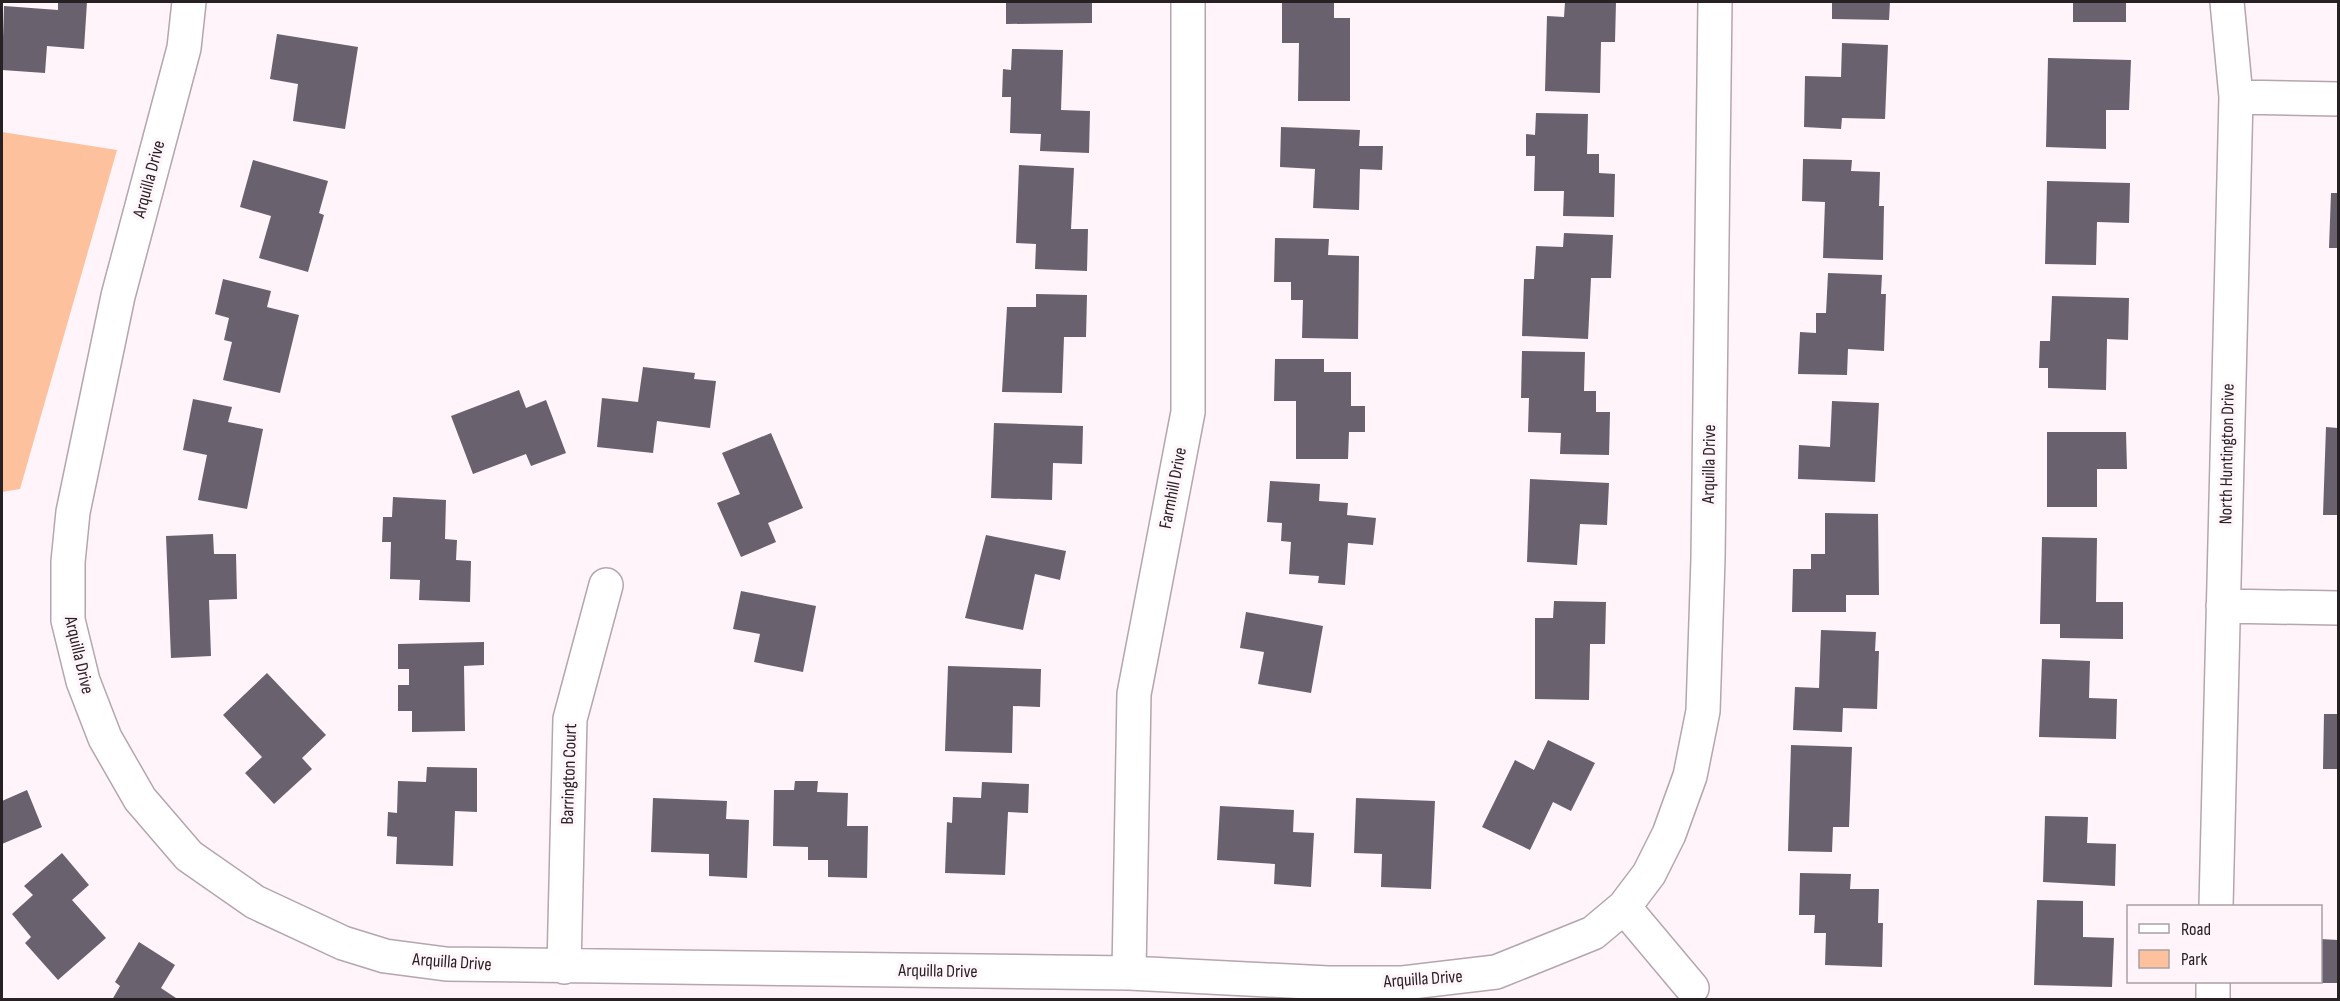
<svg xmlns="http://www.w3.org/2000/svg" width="2340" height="1001" viewBox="0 0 2340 1001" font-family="'Sofia Sans Condensed',sans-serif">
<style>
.green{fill:#fec19e}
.building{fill:#69626e}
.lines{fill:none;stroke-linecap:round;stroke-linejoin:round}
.minor-casing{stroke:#b5a5ae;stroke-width:36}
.minor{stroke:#fff;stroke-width:33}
.labels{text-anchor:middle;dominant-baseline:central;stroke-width:6;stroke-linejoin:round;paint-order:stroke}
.street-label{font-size:18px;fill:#272124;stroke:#fef4f9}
</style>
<rect width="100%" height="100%" fill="#fef4f9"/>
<!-- green -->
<path class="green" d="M2,132L117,150L20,489L2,492Z"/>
<!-- building -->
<path class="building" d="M58,2H87L84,49L47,46L45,73L2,70L4,6L58,10Z
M1006,2H1092V23L1006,24Z
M1282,2H1334V18H1350V101H1298L1299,43H1282Z
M1565,2H1616L1615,42H1601L1600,93L1545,91L1547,16L1564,17Z
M1832,2H1890L1889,20L1832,19Z
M2073,2H2126V22H2073Z
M277,34L358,47L345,129L293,121L298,84L270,79Z
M1842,43L1888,45L1885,119L1842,118L1841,129L1804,127L1805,76L1841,77Z
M1012,49L1063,50L1061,110L1090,111L1089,153L1040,151L1041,134L1010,133L1011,97H1002L1003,69L1011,70Z
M2048,58L2131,60L2129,110H2106V149L2046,147Z
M1536,113L1588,114L1587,154H1599V173L1615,174L1614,217L1563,216L1564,191H1534L1535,156H1526V134L1535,135Z
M1281,127L1360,130L1359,146H1383L1382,170L1360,169L1359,210L1313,208L1315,169L1280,167Z
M1803,159L1852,160L1851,171L1880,172L1879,206H1884L1883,260L1823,258L1825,202L1802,201Z
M253,160L328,181L319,213L324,215L308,272L259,258L271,216L240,207Z
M1019,165L1074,168L1071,229H1088L1087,271L1035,269L1036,244L1016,243Z
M2047,181L2130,183L2129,223L2097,222L2096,265L2045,264Z
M2331,193H2338V248H2329Z
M1564,233L1613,235L1611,278H1591L1588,339L1522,336L1524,279H1534L1536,246L1563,247Z
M1275,238L1329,239L1328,255L1359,256L1358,339L1302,338L1303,300H1291V282H1274Z
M1828,273L1882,275L1881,294H1886L1884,351L1848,349L1847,375L1798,374L1800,332L1816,333V313H1826Z
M223,279L271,291L267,307L299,315L280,393L223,380L232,342L224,340L229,318L215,314Z
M1036,294L1087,295L1086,337H1064L1062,393L1002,392L1007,307H1036Z
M2052,296L2129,298L2128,340L2107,339L2106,390L2048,388V368H2039L2040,341H2050Z
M1522,351L1585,352L1584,391H1596V412H1610L1609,455L1560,454L1561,433L1528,432L1529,398H1521Z
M1275,359H1324V372H1351V406H1365V432H1349L1348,459H1296V401H1274Z
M643,367L695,373L694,379L716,381L710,428L657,421L653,453L597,447L602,398L638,402Z
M519,390L526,408L546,400L566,453L531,466L526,454L473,474L451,416Z
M193,399L232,407L228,422L263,429L247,509L198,500L207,455L183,450Z
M1832,401L1879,403L1875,482L1798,479L1799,445L1830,447Z
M994,423L1083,426L1082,464L1053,463L1052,500L991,498Z
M2326,427L2338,428V515H2323Z
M2047,432H2126L2127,469H2097V507H2047Z
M771,433L803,508L768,523L776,542L741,557L717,503L740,494L722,453Z
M1530,479L1609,483L1607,525L1580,524L1577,565L1527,562Z
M1270,481L1320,484L1319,501L1348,503L1347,515L1376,518L1373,545L1348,543L1345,585L1318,583L1319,576L1289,574L1291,542L1281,541L1282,523L1267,522Z
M393,497L446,500L445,539L457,540L456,560L471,561L470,602L419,600L420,580L390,579L391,542H382L383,517H392Z
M1825,513L1878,514L1879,595H1846V612H1792L1793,569H1811V554H1825Z
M213,534L214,554H236L237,599L209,600L211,656L171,658L166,536Z
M986,535L1066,551L1060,580L1035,574L1023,630L965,618Z
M2042,537L2097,538L2096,602H2123V639L2060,638V624H2040Z
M741,591L816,606L803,672L754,662L760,634L733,629Z
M1554,601L1606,602L1605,644H1590L1589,700L1535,699V618H1553Z
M1246,612L1323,626L1311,693L1258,684L1264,652L1240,648Z
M1821,630L1876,632L1875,651H1879L1877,709L1843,708L1842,732L1793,730L1795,687L1819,688Z
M484,642V665L464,666L465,731L412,732V711H398V685H409V669H398V644Z
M2042,659L2090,661L2089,698L2117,699L2116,739L2039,737Z
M948,666L1041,669L1040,707L1013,706L1012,753L945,751Z
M267,673L326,735L302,758L312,769L274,804L245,773L262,757L223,715Z
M2324,714H2338V769H2323Z
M1548,740L1595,763L1571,811L1553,802L1530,850L1482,827L1515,760L1534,770Z
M1791,745L1852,747L1849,827H1833L1832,852L1788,851Z
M427,767L477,768V812L455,811L453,866L396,864L397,837L387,836L388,812L397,813L398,781L426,782Z
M795,781H818L817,792L848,793L847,826H868L867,878L828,877V860H808V847L773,846L774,790H794Z
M982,782L1029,784L1028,813L1008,812L1005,875L945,873L947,822L952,823L953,797L981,798Z
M27,790L42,827L2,844V801Z
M653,798L727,801L726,819L749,820L747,878L709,876V854L651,852Z
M1356,798L1435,801L1431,889L1381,887L1382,854L1354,853Z
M1220,806L1294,810L1293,832L1314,833L1311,887L1274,884L1275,864L1217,860Z
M2045,816L2088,817L2087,843L2116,844L2115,886L2043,882Z
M62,853L89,885L72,900L106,938L58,980L25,943L31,937L12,914L33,895L24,886Z
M1800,873L1851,874L1850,889H1879L1878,923H1883L1882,967L1825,965L1826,933H1814L1815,915H1799Z
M2037,900L2083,901V937L2114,938L2112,987L2034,985Z
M2320,939L2338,940V983H2320Z
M139,942L175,965L161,988L179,1000H112L120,986L115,982Z"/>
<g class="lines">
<!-- minor casing -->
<g class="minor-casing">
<path id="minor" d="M189,2L184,48L118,296L73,512L68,562V620L83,681L105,738L140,799L189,856L255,902L343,943L385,956L446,964L1129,973L1328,983H1403L1496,972L1593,933L1624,907L1649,874L1669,834L1690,776L1703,711L1708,559L1715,2
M2236,97L2338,99
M2223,606L2338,608
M2216,906L2236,97L2227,2
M1624,907L1692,988
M564,967L570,719L606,585
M1129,973L1134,694L1188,412V2
M2213,1000V982"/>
</g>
<!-- minor -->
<use href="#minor" class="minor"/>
</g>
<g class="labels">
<!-- street labels -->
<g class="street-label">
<text transform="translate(149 179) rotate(-75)">Arquilla Drive</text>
<text transform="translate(2227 454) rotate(-89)">North Huntington Drive</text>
<text transform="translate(1709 464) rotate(-89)">Arquilla Drive</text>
<text transform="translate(1173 488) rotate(-79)">Farmhill Drive</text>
<text transform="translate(79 655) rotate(77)">Arquilla Drive</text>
<text transform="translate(569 774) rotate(-88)">Barrington Court</text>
<text transform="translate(452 962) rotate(4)">Arquilla Drive</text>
<text transform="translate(938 971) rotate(1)">Arquilla Drive</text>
<text transform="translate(1423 979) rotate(-4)">Arquilla Drive</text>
</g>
</g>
<!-- border -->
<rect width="2340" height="1001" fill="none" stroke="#272124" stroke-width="6"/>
<!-- legend -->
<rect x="2127" y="905" width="195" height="78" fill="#fef4f9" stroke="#a8a0a4" stroke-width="1.5"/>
<rect x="2139" y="924" width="30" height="9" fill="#ffffff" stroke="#a8a0a4" stroke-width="1.5"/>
<text x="2181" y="935" font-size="18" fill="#272124">Road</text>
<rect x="2139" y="950" width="30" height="18" fill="#fec19e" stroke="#a8a0a4" stroke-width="1.5"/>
<text x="2181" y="965" font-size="18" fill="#272124">Park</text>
</svg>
